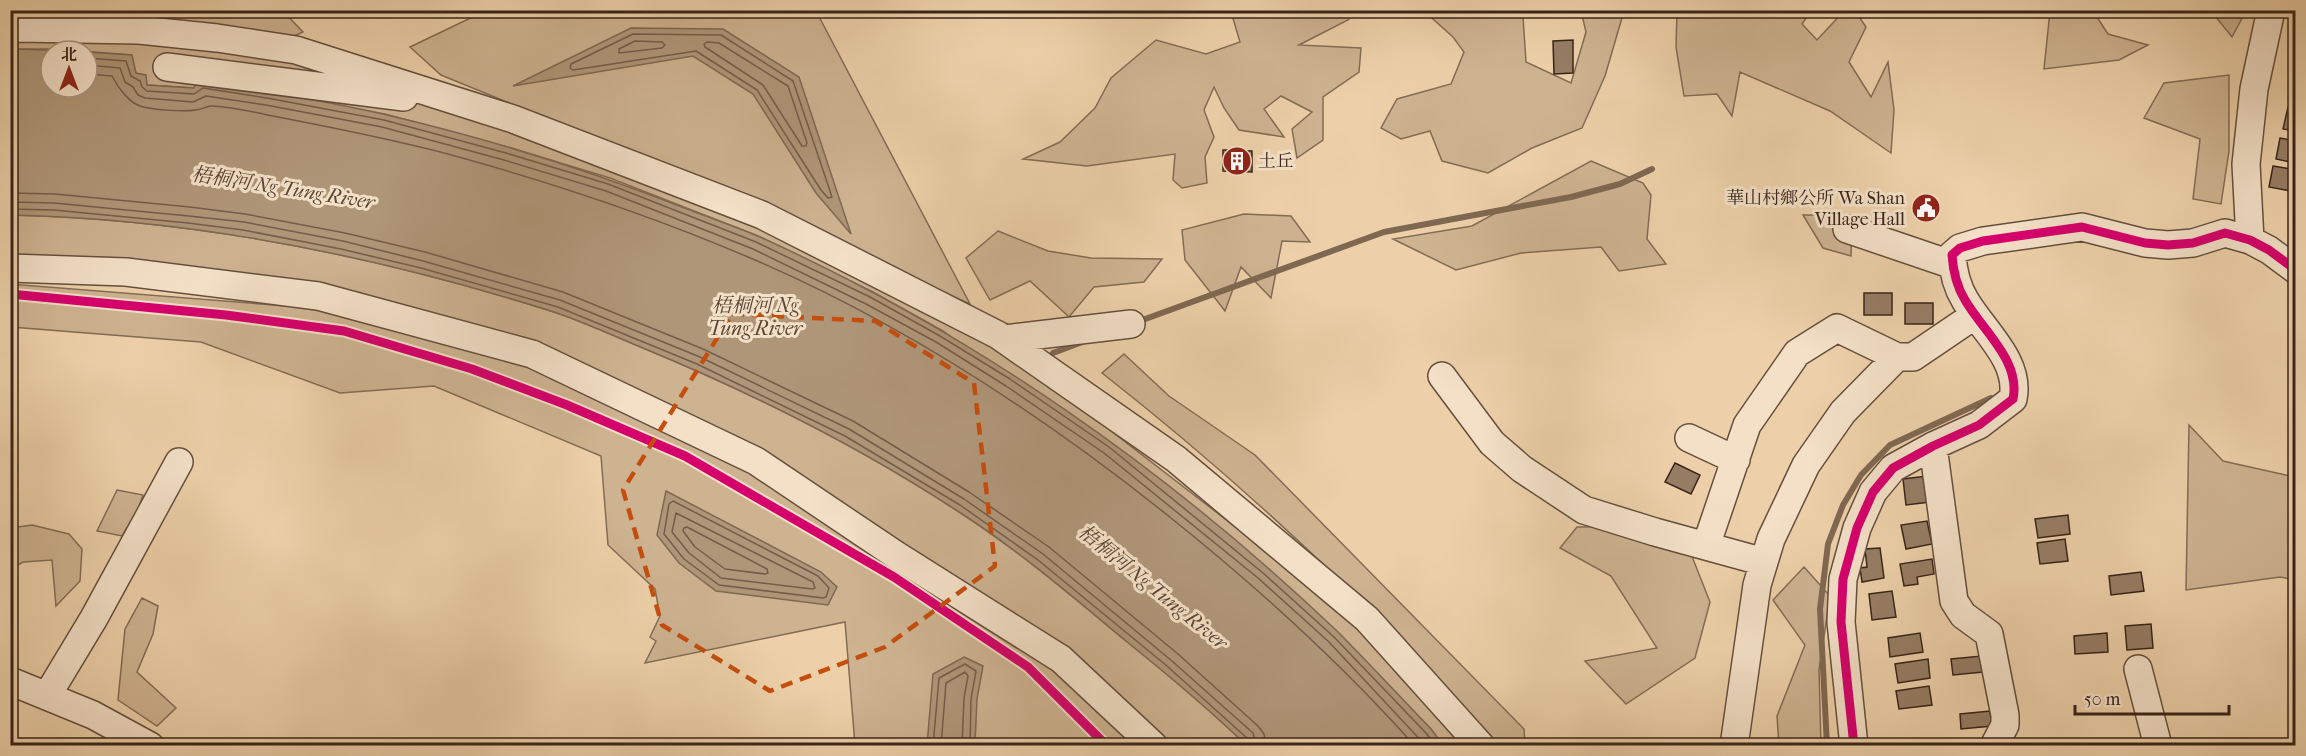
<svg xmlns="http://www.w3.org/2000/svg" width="2306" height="756" viewBox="0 0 2306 756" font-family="'IM FELL French Canon','Noto Serif SC',serif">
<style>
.green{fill:#ceb391;stroke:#836c56;stroke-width:1.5}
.water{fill:#af9678;stroke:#7f6852;stroke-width:1.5}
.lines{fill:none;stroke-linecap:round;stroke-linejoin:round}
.shore{stroke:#745d49;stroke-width:1.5}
.stream{stroke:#7f6852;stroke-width:6}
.building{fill:#967d64;stroke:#38241a;stroke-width:1.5}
.minor-casing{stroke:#654f3e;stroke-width:30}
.minor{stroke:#f3e0c7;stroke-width:27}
.cycleway-casing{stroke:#f3e0c7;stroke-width:13}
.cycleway{stroke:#d6006c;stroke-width:9}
.marked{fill:none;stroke:#c54e0f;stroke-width:4.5;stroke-dasharray:12 8;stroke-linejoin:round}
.labels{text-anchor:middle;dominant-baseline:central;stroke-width:6;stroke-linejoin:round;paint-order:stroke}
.poi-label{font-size:18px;fill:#38241a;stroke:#f3e0c7;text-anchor:start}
.water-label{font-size:20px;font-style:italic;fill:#5c4636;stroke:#f3e0c7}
</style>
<rect width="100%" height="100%" fill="#edd0a9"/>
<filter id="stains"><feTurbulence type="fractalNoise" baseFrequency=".00333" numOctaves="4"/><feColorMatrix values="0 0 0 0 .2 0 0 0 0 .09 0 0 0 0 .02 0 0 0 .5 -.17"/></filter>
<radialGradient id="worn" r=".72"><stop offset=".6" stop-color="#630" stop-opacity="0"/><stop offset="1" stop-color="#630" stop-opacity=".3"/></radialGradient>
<!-- green -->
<path class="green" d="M160,11H283L303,32L282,41L209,23L192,26L166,22Z
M485,11H816L970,304L641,157L441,75L410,47Z
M1238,11H1358L1348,20L1299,45L1361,48L1359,72L1323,97V140L1297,158L1292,129L1312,112L1281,96L1264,109L1284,137L1239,130L1224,108L1214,87L1204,110L1214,137L1205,157L1207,183L1182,188L1173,180L1175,154L1087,166L1023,159L1060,142L1095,108L1111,78L1156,40L1206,54L1240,42L1232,15Z
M1424,11H1518L1523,17L1526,62L1571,83L1586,32L1581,11H1624L1605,76L1582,128L1532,148L1488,173L1442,161L1430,131L1401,139L1381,128L1397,99L1451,84L1464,52L1453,37Z
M1677,11H1811L1802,24L1817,40L1844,11H1855L1866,27L1849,62L1871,97L1888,62L1894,110L1891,153L1830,111L1740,72L1732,116L1717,94L1684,96L1676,47Z
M2050,11H2093L2108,34L2148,45L2119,60L2044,69Z
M2211,11H2246L2232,37Z
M10,40L200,43L344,71L597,160L784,236L1005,349L1356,620L1471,745H1443L1431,729L1338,633L1267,568L943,331L873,292L758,236L610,178L508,147L385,114L196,82L195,88L147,85L136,74L131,55L56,49H11Z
M2229,75V151L2221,204L2193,199L2200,139L2144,118L2164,83Z
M1591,161L1643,183L1651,195L1647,239L1666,264L1619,271L1601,247L1521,253L1456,270L1393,239L1472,226Z
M1244,214L1291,216L1310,242L1282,241L1271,298L1241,267L1225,311L1185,260L1182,230Z
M11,215C195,219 378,256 554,312C584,322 614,336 643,348C752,393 858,446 956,510C1017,549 1071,595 1126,641C1167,674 1208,708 1246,745H855L845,622L645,663L656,641L650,637L660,616L655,589L608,545L601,456L434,386L340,393L201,342L11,327L10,284L312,308L530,345L323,290L11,264Z
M1803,215H1852L1851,256L1823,248Z
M998,231L1048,251L1091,258L1162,259L1144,282L1094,287L1069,317L1030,281L990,300L966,258Z
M1124,354L1169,396L1255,455L1524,729L1525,745H1499C1378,611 1245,485 1102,373Z
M2189,425L2223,461L2295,477V580L2280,577L2186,590Z
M117,490L143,495L138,510L122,536L97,531Z
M32,525L69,534L82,549L80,581L56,606L52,560L23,562L11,569V528Z
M1680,526L1710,602L1695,658L1626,704L1585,661L1657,648L1611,576L1560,548L1577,527Z
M1804,567L1830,596L1819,670L1821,745H1779L1777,716L1805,645L1773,600Z
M142,598L158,606L153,634L137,672L176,708L157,726L118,700L125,629Z"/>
<!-- water -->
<path class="water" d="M631,28L723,29L799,77L851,234L816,193L753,94L693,56L513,86Z
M11,49L80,51H51V87H87V52L132,55L136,73L146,75L147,85L194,88L196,81C260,91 324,100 387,115C489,139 589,170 687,209C711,218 736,227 760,237C973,333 1168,470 1337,631C1369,663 1400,697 1431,729L1443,745H1246C1208,708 1167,674 1126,641C1071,595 1017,549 956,510C858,446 752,393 643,348C614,336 584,322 554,312C378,256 195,219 11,215Z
M666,491L821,572L837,587L828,605L716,591L679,563L657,535Z
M964,657L983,666L977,699L975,745H927L933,674Z"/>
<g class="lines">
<!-- shore -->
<path class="shore" d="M633,34L721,35L793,81L832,197L828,198L821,190L757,90L696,51L573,70L570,68L571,64Z
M635,41L662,42L665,45L662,48L619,53V49Z
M707,42L719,43L788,86L807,143L806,146H802L763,85L705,47L704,44Z
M87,58L126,61L131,76L140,81L142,87L147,91L194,94L203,88L267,98L384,120L506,153L608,184L756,242L870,297L940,336L1010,379L1109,447L1263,573L1334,637L1426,733L1436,746
M87,65L120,68L125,82L133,87L138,95L145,98L193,102L206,96L266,105L382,127L504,160L606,191L753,249L866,304L936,342L1006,386L1104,453L1258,578L1329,642L1426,746
M87,74L112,76C118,88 130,104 143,107C156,110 183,112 196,110C201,110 205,107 210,106C225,105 262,114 278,117C335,128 391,139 448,154C550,182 650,215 748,257C899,321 1038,412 1166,514C1255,585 1339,661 1415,746
M10,193L55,194L190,207L245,214L345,233L425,252L563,292L703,349L853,421L969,492L1049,547L1178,654L1258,726L1264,734L1266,746
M10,202L54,203L189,216L244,222L343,241L423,261L560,300L700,357L849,429L964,499L1043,554L1172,661L1253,733L1257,746
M10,209L54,210L188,223L243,230L341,249L421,268L558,307L697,364L845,436L960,505L1038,560L1167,666L1248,739L1250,746
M673,501L818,576L829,588L826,597L823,598L719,585L684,559L664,534L669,504Z
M676,513L813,582L815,588L812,589L721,578L689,553L672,532Z
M687,527L767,569L768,573L765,574L725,569L695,547L683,531L684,528Z
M933,746L939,678L965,664L976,671L971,699L970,746
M941,746L946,683L965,672L968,676L964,698L962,746"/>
<!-- stream -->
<path class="stream" d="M1137,322L1384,232L1571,197L1620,184L1652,169
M1053,353L1085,341
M1827,746L1820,609L1828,544L1843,505L1861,475L1890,445L1991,398"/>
</g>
<!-- building -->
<path class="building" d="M1573,40V73L1554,74L1553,41Z
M2294,78H2296V101L2289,100Z
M2288,107L2296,108V131L2283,129Z
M2280,138L2296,141V163L2276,159Z
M1223,150L1252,151V172L1223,171Z
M2273,166L2296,170V192L2269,187Z
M1864,293H1892V315H1864Z
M1905,303H1933V324H1905Z
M1675,463L1700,475L1691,494L1665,482Z
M1927,476L1930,502L1906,505L1903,479Z
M2068,515L2070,534L2038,538L2035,519Z
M1927,521L1932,544L1906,549L1901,525Z
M2065,539L2068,561L2040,564L2037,543Z
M1880,548L1884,578L1862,582L1860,568L1867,567L1865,549Z
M1932,559L1934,574L1917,577L1918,584L1904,586L1900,564Z
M2141,572L2144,591L2111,595L2109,576Z
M1892,591L1896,617L1872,620L1869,594Z
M2151,624L2153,648L2127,650L2125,626Z
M1920,633L1923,652L1890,657L1888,638Z
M2107,633L2108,652L2075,654L2074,636Z
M1982,656L1983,672L1953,675L1951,659Z
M1928,659L1930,678L1898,683L1895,664Z
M1929,686L1932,705L1899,709L1896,691Z
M1990,711L1992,726L1961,729L1960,714Z"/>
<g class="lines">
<!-- minor casing -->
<g class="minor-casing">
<path id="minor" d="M10,30L17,28L139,30L217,38L296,50L513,119L762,215L998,335L1176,459L1367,619L1481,746
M167,67L404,97
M1847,229L1953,265
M2250,240L2246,164L2254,89L2271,10
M10,268L126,272L318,296L532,354L756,461L896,555L1061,659L1154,746
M1005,339L1131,324
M1442,376L1492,443L1522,469L1584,510L1655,532L1764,562
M1689,438L1736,460
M1933,446L1954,601L1963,615L1989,634L2005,715V725L1994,746
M1706,546L1747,425L1797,353L1837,328L1897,357H1913L1975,315
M2138,669L2158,746
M10,681L93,715L150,746
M47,696L94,618L179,462
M1734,746L1757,585L1771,539L1806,465L1843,412L1897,357
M1854,746L1841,622L1843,579L1857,528L1873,492L1893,468L1933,446L1979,425L2013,399C2021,361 1983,331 1965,300C1957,287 1953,270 1952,255L1960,248L1983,241L2082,227L2145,243L2168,245L2193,243L2225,233L2250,240L2269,250L2296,270"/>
</g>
<!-- minor -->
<use href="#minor" class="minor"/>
<!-- cycleway casing -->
<g class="cycleway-casing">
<path id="cycleway" d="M10,294L226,315L344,331L472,369L567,405L685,456L894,577L1028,667L1107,746
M1854,746L1841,622L1843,579L1857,528L1873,492L1893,468L1933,446L1979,425L2013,399C2021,361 1983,331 1965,300C1957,287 1953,270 1952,255L1960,248L1983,241L2082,227L2145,243L2168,245L2193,243L2225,233L2250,240L2269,250L2296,270"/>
</g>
<!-- cycleway -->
<use href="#cycleway" class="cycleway"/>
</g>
<!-- marked area -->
<path class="marked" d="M732,314L875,321L974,383L995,566L885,647L770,691L662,625L623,490Z"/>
<!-- icons -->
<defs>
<g id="building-disc" transform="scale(1.5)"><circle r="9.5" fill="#8f2418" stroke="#f3e0c7"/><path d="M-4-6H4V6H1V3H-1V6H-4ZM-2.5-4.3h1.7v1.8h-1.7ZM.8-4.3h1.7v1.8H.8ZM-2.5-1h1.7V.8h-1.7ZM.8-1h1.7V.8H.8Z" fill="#fff"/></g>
<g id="civic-disc" transform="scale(1.5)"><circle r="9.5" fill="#8f2418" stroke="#f3e0c7"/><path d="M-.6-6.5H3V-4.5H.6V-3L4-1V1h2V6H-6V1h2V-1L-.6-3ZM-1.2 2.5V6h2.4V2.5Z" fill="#fff"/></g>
</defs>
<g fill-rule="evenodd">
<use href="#building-disc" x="1237" y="161"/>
<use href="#civic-disc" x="1926" y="208"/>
</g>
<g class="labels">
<!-- poi labels -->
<g class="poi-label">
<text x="1258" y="161">土丘</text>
<text x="1905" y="198" text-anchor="end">華山村鄉公所 Wa Shan<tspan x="1905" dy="21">Village Hall</tspan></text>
</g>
<!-- water labels -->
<g class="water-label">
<text transform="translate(283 188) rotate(9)">梧桐河 Ng Tung River</text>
<text x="755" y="305">梧桐河 Ng<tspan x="755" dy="23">Tung River</tspan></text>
<text transform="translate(1153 587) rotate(39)">梧桐河 Ng Tung River</text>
</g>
</g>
<!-- margin -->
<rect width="2306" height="756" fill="none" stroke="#edd0a9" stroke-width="36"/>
<rect x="12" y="12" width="2282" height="732" fill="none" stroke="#38241a" stroke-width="3"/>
<rect x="18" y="18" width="2270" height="720" fill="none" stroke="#38241a" stroke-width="1.5"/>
<!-- north arrow -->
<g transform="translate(69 69)"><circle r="28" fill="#f3e0c7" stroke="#a89582" stroke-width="1.5"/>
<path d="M0-4.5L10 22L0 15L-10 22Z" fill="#8f2418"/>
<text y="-9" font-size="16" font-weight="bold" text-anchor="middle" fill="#38241a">北</text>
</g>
<!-- scale -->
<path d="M2075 705v9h154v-9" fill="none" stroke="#38241a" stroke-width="3"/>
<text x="2084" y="705" font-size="18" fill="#38241a" stroke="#f3e0c7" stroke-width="4.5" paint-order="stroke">50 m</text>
<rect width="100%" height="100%" filter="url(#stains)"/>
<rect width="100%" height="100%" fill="url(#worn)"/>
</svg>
